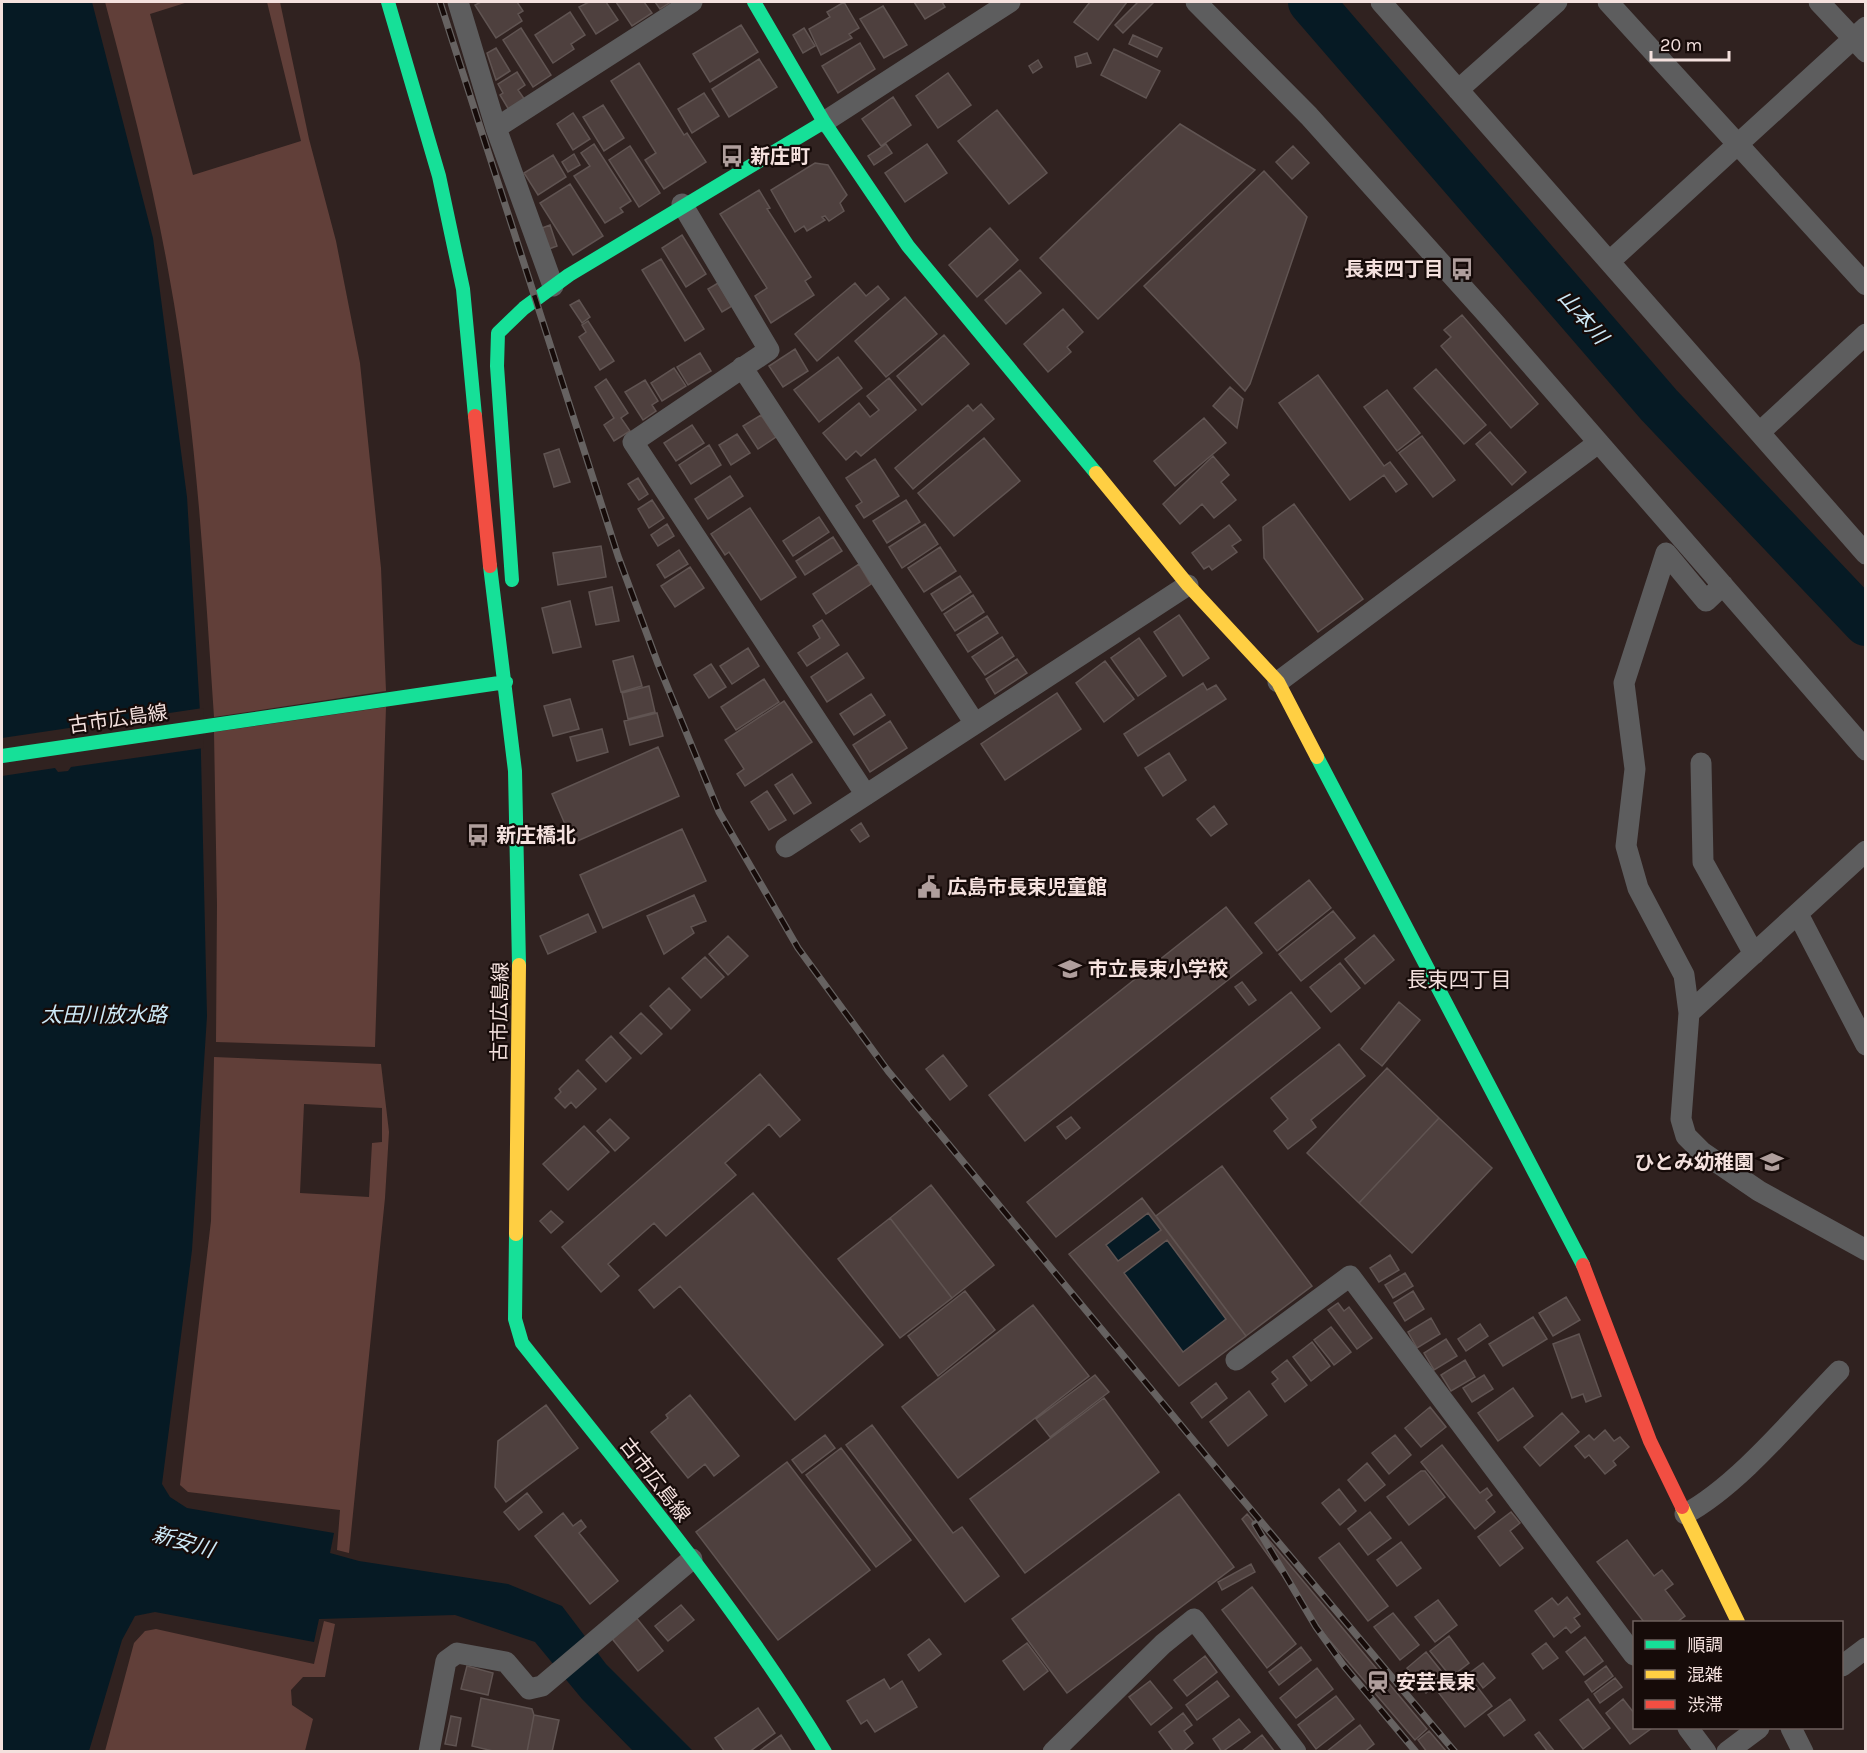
<svg xmlns="http://www.w3.org/2000/svg" width="1867" height="1753" viewBox="0 0 1867 1753" font-family="Karla,'Noto Sans JP',sans-serif">
<style>
.green{fill:#613f39;fill-rule:evenodd}
.water{fill:#061a24}
.pier{fill:#302220}
.lines{fill:none;stroke-linecap:round;stroke-linejoin:round}
.river{stroke:#061a24;stroke-width:46}
.building{fill:#4e403e;stroke:#605452;stroke-width:1.5;fill-rule:evenodd}
.street{stroke:#5d5d5e;stroke-width:21}
.fast{stroke:#16e098;stroke-width:14}
.slow{stroke:#ffcf43;stroke-width:14}
.jam{stroke:#f24e42;stroke-width:14}
.rail-casing{stroke:#666261;stroke-width:7}
.rail{stroke:#160b09;stroke-width:4.5;stroke-dasharray:14;stroke-linecap:butt}
.labels{text-anchor:middle;dominant-baseline:central;stroke-width:4.5;stroke-linejoin:round;paint-order:stroke}
.poi-label{font-size:20px;font-weight:bold;fill:#f4e1de;stroke:#160b09;text-anchor:start}
.street-label{font-size:20px;fill:#f4e1de;stroke:#160b09}
.water-label{font-size:21px;font-style:italic;fill:#cce9f7;stroke:#160b09}
.neighbourhood-label{font-size:21px;fill:#f4e1de;stroke:#160b09}
</style>
<rect width="100%" height="100%" fill="#302220"/>
<!-- green -->
<path class="green" d="M105,2H188L150,14L193,175L301,141L267,2H280L309,139L336,241L360,363L381,568L386,691L214,717C204,569 196,421 169,275C153,183 129,92 105,2Z
M386,707L375,1047L216,1042L217,904L214,732Z
M214,1057L381,1064L389,1132L385,1198L349,1553L337,1550L340,1510L188,1492L180,1485L211,1221ZM304,1104L382,1108V1142L372,1143L369,1197L300,1193Z
M324,1621L335,1624L325,1677H303L291,1690L292,1705L313,1719L305,1751H105L134,1643L145,1631L156,1629L314,1664Z"/>
<!-- water -->
<path class="water" d="M2,2H92L153,238L187,497L200,712L207,1016L192,1250L162,1484L170,1497L187,1508L334,1533L330,1553L359,1561L508,1584L562,1606L606,1664L693,1751H633L582,1699L535,1642L455,1615L319,1619L314,1642L155,1612L135,1616L122,1640L89,1751L2,1752Z
M1148,1213L1161,1230L1118,1261L1106,1245Z
M1167,1240L1226,1319L1183,1352L1124,1273Z"/>
<!-- pier -->
<path class="pier" d="M203,708L204,748L71,767L68,771L58,772L55,768L2,776V738Z"/>
<g class="lines">
<!-- river -->
<path class="river" d="M1311,2L1659,405L1866,623"/>
</g>
<!-- building -->
<path class="building" d="M481,2H517L523,11L518,14L522,21L496,38L475,5Z
M589,2H606L618,20L596,34L579,7Z
M616,2H644L652,13L632,26Z
M655,2H671L660,9Z
M844,2L859,28L849,34L852,38L821,55L809,29L830,17L827,12Z
M914,2H942L945,7L925,19Z
M1090,2H1127L1098,40L1074,22Z
M1138,2H1154L1123,33L1115,25Z
M883,6L907,45L884,58L860,19Z
M570,12L585,35L571,44L574,49L553,63L535,35Z
M741,25L758,52L710,82L693,54Z
M521,28L551,75L533,87L503,40Z
M804,28L815,46L803,53L793,35Z
M1133,35L1162,48L1157,57L1129,44Z
M860,43L875,69L838,93L822,66Z
M496,48L510,71L496,80L487,53Z
M1114,49L1160,71L1146,98L1101,75Z
M1087,53L1091,63L1077,67L1075,57Z
M759,59L777,87L729,117L712,89Z
M1038,60L1042,67L1033,73L1029,66Z
M639,63L684,135L687,133L706,162L664,189L645,160L656,153L611,81Z
M517,72L525,85L518,90L525,100L509,110L500,95L503,93L498,84Z
M948,73L971,105L938,128L916,96Z
M704,93L719,116L692,133L678,109Z
M893,97L911,125L881,146L862,119Z
M603,105L624,138L604,151L583,117Z
M997,110L1047,173L1009,204L958,141Z
M573,113L590,139L573,150L557,124Z
M1180,124L1255,170L1098,319L1040,258Z
M594,144L631,201L620,208L623,212L605,223L574,176L590,166L581,153Z
M886,144L892,153L874,165L868,156Z
M927,144L947,173L905,202L885,173Z
M630,146L660,193L639,207L609,160Z
M1293,146L1309,163L1292,179L1276,162Z
M574,154L580,165L568,172L562,162Z
M553,155L566,177L538,195L524,173Z
M815,163L828,165L847,195L840,203L844,211L829,221L825,216L822,217L825,220L807,231L804,226L795,232L771,190Z
M1264,171L1307,217L1250,384L1245,391L1144,286Z
M570,184L603,236L573,255L540,203Z
M759,190L770,208L767,209L811,277L805,281L814,295L771,323L755,296L767,288L720,214Z
M550,225L557,246L549,249L542,228Z
M990,228L1018,260L977,297L949,265Z
M682,235L706,274L686,287L662,248Z
M661,259L704,329L685,341L642,270Z
M1020,270L1041,293L1006,324L985,300Z
M718,283L732,306L722,312L708,289Z
M855,283L866,296L878,286L889,299L817,361L795,334Z
M905,297L937,334L886,377L855,341Z
M579,300L590,317L582,323L570,305Z
M1063,309L1083,332L1067,347L1071,352L1048,372L1024,344Z
M1462,315L1538,404L1511,428L1441,346L1451,337L1444,330Z
M588,321L614,361L600,370L579,337L586,332L582,325Z
M944,335L969,364L922,405L897,376Z
M795,349L808,371L783,387L769,366Z
M700,353L711,371L688,385L677,367Z
M838,357L862,388L819,422L794,390Z
M674,368L686,386L662,401L651,383Z
M1436,369L1486,425L1464,444L1414,388Z
M1318,375L1384,466L1390,462L1407,484L1396,492L1384,475L1350,500L1279,403Z
M889,378L916,410L861,456L856,451L846,460L823,433L859,403L870,417L879,410L867,396Z
M606,379L628,413L621,418L630,431L614,441L604,425L614,418L595,387Z
M645,380L658,401L652,405L656,411L643,420L625,392Z
M1230,387L1243,399L1237,428L1213,406Z
M1387,390L1420,433L1397,451L1364,407Z
M981,404L994,419L913,489L895,468L968,405L973,411Z
M761,415L776,437L758,449L743,426Z
M1204,418L1226,443L1175,486L1154,461Z
M692,425L704,443L676,461L664,443Z
M1490,432L1526,472L1512,485L1476,444Z
M737,434L750,453L731,465L719,445Z
M1422,436L1455,480L1433,497L1399,453Z
M984,438L1020,481L954,536L918,493Z
M709,445L721,465L691,484L679,465Z
M559,449L570,482L554,487L544,454Z
M1213,456L1229,475L1221,482L1236,500L1214,518L1202,504L1180,524L1163,504Z
M875,459L899,496L864,518L856,506L862,502L846,478Z
M730,476L743,496L708,519L695,499Z
M638,478L648,494L639,500L628,484Z
M652,500L664,518L649,528L638,509Z
M906,500L920,522L887,543L873,521Z
M1294,504L1363,599L1318,632L1264,558L1263,527Z
M750,508L796,577L761,600L729,552L725,555L711,534Z
M819,517L829,532L793,556L783,541Z
M667,524L674,536L658,546L651,535Z
M925,524L938,544L902,568L889,547Z
M1229,525L1241,540L1232,546L1237,552L1212,570L1209,566L1204,569L1192,553Z
M833,537L842,551L805,575L796,561Z
M601,546L606,577L558,585L553,553Z
M940,547L956,571L924,592L908,568Z
M679,550L688,564L665,578L657,565Z
M859,564L871,584L826,614L813,594Z
M690,567L704,588L675,607L661,586Z
M960,576L971,592L942,611L931,594Z
M612,587L619,621L596,625L589,592Z
M973,595L984,612L955,631L944,614Z
M570,601L581,647L553,653L542,608Z
M1179,615L1209,658L1183,676L1154,632Z
M987,616L998,633L968,652L957,635Z
M822,620L839,645L807,666L798,653L820,638L813,626Z
M1002,637L1014,656L985,675L972,657Z
M1139,638L1166,676L1138,696L1111,658Z
M748,648L759,666L732,684L720,666Z
M847,653L864,678L827,702L811,677Z
M633,656L642,686L621,692L613,661Z
M1017,659L1027,673L995,694L986,679Z
M1105,661L1134,699L1104,722L1076,683Z
M711,664L726,687L709,698L694,675Z
M764,679L779,702L736,730L721,707Z
M1203,683L1207,690L1216,685L1226,699L1138,756L1124,734Z
M649,686L655,712L628,719L622,693Z
M1057,693L1081,729L1005,780L981,744Z
M871,694L885,715L854,735L840,714Z
M570,699L579,729L553,736L544,706Z
M784,701L812,742L745,786L737,774L744,769L725,740Z
M657,713L663,736L630,745L624,721Z
M890,721L907,748L870,772L853,745Z
M602,729L608,752L577,761L570,737Z
M658,747L679,796L573,843L552,794Z
M1169,753L1186,780L1163,796L1145,768Z
M792,774L811,803L794,814L775,785Z
M767,791L786,820L769,830L751,802Z
M1214,806L1227,824L1211,836L1197,819Z
M861,823L869,836L860,842L851,830Z
M682,829L706,881L603,928L580,875Z
M1309,880L1331,908L1277,951L1255,923Z
M694,895L706,921L691,927L694,933L664,954L647,916Z
M1226,907L1262,953L1025,1141L989,1095Z
M1333,911L1355,938L1301,981L1279,954Z
M588,914L596,932L548,954L540,936Z
M1374,935L1394,960L1365,984L1345,959Z
M728,936L748,956L728,975L709,954Z
M705,957L724,977L701,998L682,978Z
M1340,963L1360,988L1331,1012L1310,987Z
M1242,982L1256,1000L1249,1005L1235,987Z
M669,988L690,1010L671,1029L650,1006Z
M1291,992L1320,1028L1056,1237L1027,1202Z
M1399,1002L1420,1020L1382,1066L1361,1049Z
M641,1013L662,1034L641,1054L620,1033Z
M611,1036L631,1058L606,1082L586,1060Z
M1339,1044L1365,1076L1311,1120L1316,1127L1288,1149L1274,1131L1288,1119L1271,1098Z
M943,1055L967,1086L950,1100L926,1069Z
M1387,1068L1439,1118L1359,1203L1307,1153Z
M578,1070L596,1089L576,1108L571,1102L565,1108L555,1098L561,1092L559,1089Z
M760,1074L800,1120L780,1137L769,1124L725,1163L736,1175L666,1236L654,1223L608,1264L619,1276L601,1292L562,1247Z
M1071,1117L1080,1128L1066,1139L1057,1127Z
M1439,1118L1492,1168L1412,1253L1359,1203Z
M610,1119L629,1138L615,1151L597,1131Z
M584,1126L609,1152L568,1190L543,1164Z
M1222,1166L1312,1286L1246,1336L1156,1216Z
M931,1185L994,1265L952,1298L890,1218Z
M753,1193L883,1345L795,1420L680,1286L654,1308L639,1290Z
M1142,1198L1246,1336L1179,1386L1069,1254ZM1148,1213L1161,1230L1118,1261L1106,1245ZM1167,1240L1226,1319L1183,1352L1124,1273Z
M551,1211L563,1222L551,1233L540,1221Z
M890,1218L952,1298L900,1338L838,1259Z
M1390,1255L1399,1270L1379,1282L1370,1268Z
M1405,1273L1413,1286L1393,1298L1385,1285Z
M965,1291L995,1330L938,1376L908,1336Z
M1413,1291L1424,1309L1405,1321L1394,1303Z
M1566,1297L1580,1320L1553,1336L1539,1313Z
M1338,1303L1344,1311L1349,1307L1372,1338L1357,1349L1328,1310Z
M1033,1305L1089,1376L958,1478L902,1407Z
M1533,1317L1547,1339L1503,1366L1489,1344Z
M1431,1318L1440,1334L1417,1348L1408,1332Z
M1480,1324L1488,1336L1466,1351L1458,1339Z
M1331,1327L1351,1352L1334,1365L1314,1340Z
M1579,1334L1601,1396L1586,1402L1583,1394L1572,1398L1553,1344Z
M1446,1339L1457,1356L1434,1370L1424,1353Z
M1312,1342L1330,1366L1311,1381L1293,1357Z
M1287,1360L1307,1385L1285,1402L1272,1384L1278,1379L1272,1372Z
M1465,1360L1475,1377L1451,1391L1441,1375Z
M1095,1375L1109,1392L1050,1437L1036,1419Z
M1484,1375L1493,1389L1472,1402L1463,1388Z
M1216,1383L1227,1398L1202,1418L1191,1403Z
M1513,1388L1533,1416L1498,1441L1478,1413Z
M1249,1391L1267,1415L1228,1446L1210,1422Z
M690,1395L739,1456L714,1476L705,1464L688,1478L651,1432L668,1418L666,1415Z
M1104,1398L1159,1472L1025,1573L970,1499Z
M546,1405L578,1448L506,1502L495,1487L498,1441Z
M1430,1407L1446,1427L1421,1447L1405,1428Z
M1562,1413L1579,1432L1540,1466L1524,1447Z
M872,1425L953,1533L962,1527L999,1576L965,1602L846,1445Z
M1605,1430L1614,1441L1620,1437L1629,1447L1613,1461L1616,1465L1605,1474L1589,1455L1585,1458L1575,1446L1589,1435L1594,1440Z
M825,1435L835,1448L802,1473L792,1460Z
M1395,1435L1411,1455L1389,1474L1372,1453Z
M1442,1445L1480,1493L1487,1488L1492,1495L1486,1500L1495,1512L1475,1529L1421,1462Z
M841,1448L911,1540L876,1567L806,1475Z
M787,1462L870,1570L778,1640L696,1532Z
M1367,1463L1385,1485L1365,1501L1348,1480Z
M1421,1471H1425L1445,1497L1409,1525L1387,1497Z
M1339,1489L1356,1511L1340,1525L1322,1503Z
M527,1493L542,1512L519,1530L504,1512Z
M1179,1494L1234,1567L1067,1693L1012,1619Z
M1370,1512L1391,1538L1368,1555L1348,1529Z
M1511,1512L1520,1523L1510,1531L1523,1548L1500,1566L1478,1537Z
M563,1513L573,1526L581,1520L586,1527L579,1533L618,1581L590,1604L535,1536Z
M1247,1514L1427,1729L1415,1740L1325,1635L1242,1519Z
M1627,1540L1654,1576L1662,1570L1673,1584L1665,1590L1685,1616L1677,1622H1644L1597,1562Z
M1401,1542L1421,1568L1397,1586L1377,1560Z
M1339,1543L1388,1606L1368,1621L1319,1558Z
M1251,1564L1255,1572L1222,1590L1218,1582Z
M1252,1587L1296,1644L1267,1668L1222,1610Z
M1567,1597L1580,1614L1574,1618L1580,1626L1571,1633L1566,1627L1554,1637L1535,1611L1552,1598L1558,1605Z
M1438,1600L1457,1625L1435,1642L1415,1617Z
M681,1605L694,1620L668,1641L655,1626Z
M1393,1613L1419,1645L1400,1660L1374,1627Z
M635,1616L663,1651L638,1671L610,1636Z
M1449,1636L1469,1663L1451,1677L1430,1651Z
M1585,1637L1603,1661L1584,1675L1566,1652Z
M929,1639L941,1654L919,1671L908,1655Z
M1027,1643L1048,1671L1024,1690L1003,1661Z
M1546,1643L1558,1658L1543,1669L1532,1654Z
M1301,1647L1311,1660L1279,1685L1269,1672Z
M1426,1652L1446,1677L1426,1693L1407,1668Z
M1205,1656L1217,1672L1187,1696L1174,1680Z
M1483,1663L1495,1678L1483,1688L1471,1672Z
M467,1666L493,1673L488,1695L461,1689Z
M1606,1666L1613,1676L1592,1692L1585,1682Z
M1317,1668L1333,1689L1296,1718L1280,1698Z
M1465,1671L1492,1706L1465,1727L1438,1692Z
M1615,1678L1622,1687L1600,1703L1594,1694Z
M884,1679L890,1689L902,1681L917,1707L875,1732L867,1720L861,1724L847,1701Z
M1150,1681L1172,1708L1151,1725L1129,1697Z
M1217,1681L1229,1696L1197,1720L1186,1705Z
M1336,1696L1354,1719L1316,1749L1298,1725Z
M481,1698L532,1709L534,1715L527,1752H497L472,1746Z
M1510,1699L1525,1720L1504,1736L1488,1715Z
M1588,1699L1610,1728L1583,1749L1560,1720Z
M1623,1699L1634,1713V1728H1652L1630,1744L1606,1713Z
M758,1708L775,1733L749,1752H725L715,1738Z
M1183,1713L1192,1725L1184,1731L1193,1743L1182,1752H1174L1159,1732Z
M534,1715L559,1720L552,1752H527Z
M451,1716L461,1718L456,1746L445,1744Z
M1239,1719L1250,1732L1222,1752L1213,1739Z
M1360,1725L1374,1744L1364,1752H1326Z
M1429,1731L1447,1752H1427L1418,1740Z
M1539,1732L1555,1752H1548L1535,1735Z
M781,1735L792,1752H758Z
M1262,1735L1275,1752H1241Z"/>
<g class="lines">
<!-- street -->
<path class="street" d="M458,2L496,128L553,286
M1196,2L1309,116L1492,320L1866,750
M1381,2L1866,554
M1608,2L1866,285
M1819,2L1866,52
M1458,90L1557,2
M824,122L1010,2
M496,128L692,2
M682,204L769,350L633,442L866,795
M1610,261L1866,27
M742,367L974,722
M1760,432L1866,334
M1723,585L1706,601L1666,553L1624,683L1635,769L1626,846L1638,888L1684,975L1689,1013L1681,1119L1686,1136L1702,1152L1759,1191L1866,1250
M1278,682L1598,443
M1701,763L1703,862L1754,954
M786,847L1188,585
M1798,914L1866,1045
M1689,1013L1866,851
M1236,1360L1350,1276L1634,1655
M1685,1514C1738,1486 1796,1415 1839,1371
M1842,1666L1866,1648
M1688,1728L1706,1752
M1791,1728L1803,1752
M429,1752L446,1661L457,1653L506,1662L529,1689L542,1686L692,1559
M1053,1752L1163,1644L1194,1619L1296,1752
M1727,1752L1759,1728"/>
<!-- fast -->
<path class="fast" d="M388,2L439,176L463,289L475,416
M754,2L824,122L908,246L1096,473
M490,566L515,771L519,965
M512,580L497,366L498,333L524,308L569,275L824,122
M2,756L506,682
M1317,757L1583,1265
M516,1234L515,1319L522,1343C628,1476 737,1606 825,1752"/>
<!-- slow -->
<path class="slow" d="M1096,473L1188,585L1278,682L1317,757
M516,1234L519,965
M1682,1507L1738,1622"/>
<!-- jam -->
<path class="jam" d="M475,416L490,566
M1583,1265L1650,1441L1682,1507"/>
<!-- rail casing -->
<g class="rail-casing">
<path id="rail" d="M440,2L618,556L658,664L719,812L798,948L888,1071L1237,1493L1455,1752
M1255,1524L1316,1627L1344,1666L1416,1752"/>
</g>
<!-- rail -->
<use href="#rail" class="rail"/>
</g>
<!-- icons -->
<defs>
<g id="bus-bare" transform="scale(1.8)"><path d="M-5-6H5V4H4V6H2V4H-2V6H-4V4H-5ZM-3.5-4V0h7V-4ZM-3.5 1.2v1.5H-2V1.2ZM2 1.2v1.5H3.5V1.2Z" fill="#af9e9c" stroke="#160b09" stroke-width="2.5" paint-order="stroke"/></g>
<g id="civic-bare" transform="scale(1.8)"><path d="M-.6-6.5H3V-4.5H.6V-3L4-1V1h2V6H-6V1h2V-1L-.6-3ZM-1.2 2.5V6h2.4V2.5Z" fill="#af9e9c" stroke="#160b09" stroke-width="2.5" paint-order="stroke"/></g>
<g id="school-bare" transform="scale(1.8)"><path d="M0-5L7-2L0 1L-7-2ZM-4 1L0 2.5L4 1V4Q0 6-4 4Z" fill="#af9e9c" stroke="#160b09" stroke-width="2.5" paint-order="stroke"/></g>
<g id="station-bare" transform="scale(1.8)"><path d="M-3-6H3Q5-6 5-4V2Q5 4 3 4L4.5 6H3L1.5 4h-3L-3 6H-4.5L-3 4Q-5 4-5 2V-4Q-5-6-3-6ZM-3.5-4v3h7v-3ZM-3.5 1v1.5H-2V1ZM2 1v1.5H3.5V1Z" fill="#af9e9c" stroke="#160b09" stroke-width="2.5" paint-order="stroke"/></g>
</defs>
<g fill-rule="evenodd">
<use href="#bus-bare" x="732" y="156"/>
<use href="#bus-bare" x="1462" y="269"/>
<use href="#bus-bare" x="478" y="835"/>
<use href="#civic-bare" x="929" y="887"/>
<use href="#school-bare" x="1070" y="969"/>
<use href="#school-bare" x="1772" y="1162"/>
<use href="#station-bare" x="1378" y="1682"/>
</g>
<g class="labels">
<!-- poi labels -->
<g class="poi-label">
<text x="750" y="156">新庄町</text>
<text x="1444" y="269" text-anchor="end">長束四丁目</text>
<text x="496" y="835">新庄橋北</text>
<text x="947" y="887">広島市長束児童館</text>
<text x="1088" y="969">市立長束小学校</text>
<text x="1754" y="1162" text-anchor="end">ひとみ幼稚園</text>
<text x="1396" y="1682">安芸長束</text>
</g>
<!-- street labels -->
<g class="street-label">
<text transform="translate(118 719) rotate(-8)">古市広島線</text>
<text transform="translate(500 1012) rotate(-89)">古市広島線</text>
<text transform="translate(655 1480) rotate(52)">古市広島線</text>
</g>
<!-- water labels -->
<g class="water-label">
<text transform="translate(1583 317) rotate(49)">山本川</text>
<text x="104" y="1015">太田川放水路</text>
<text transform="translate(183 1542) rotate(16)">新安川</text>
</g>
<!-- neighbourhood labels -->
<g class="neighbourhood-label">
<text x="1459" y="980">長束四丁目</text>
</g>
</g>
<!-- border -->
<rect width="1867" height="1753" fill="none" stroke="#f4e1de" stroke-width="6"/>
<!-- legend -->
<rect x="1633" y="1621" width="210" height="108" fill="#160b09" stroke="#6f615e" stroke-width="1.5"/>
<rect x="1645" y="1640" width="30" height="9" fill="#16e098" stroke="#6f615e" stroke-width="1.5"/>
<text x="1687" y="1651" font-size="18" fill="#f4e1de">順調</text>
<rect x="1645" y="1670" width="30" height="9" fill="#ffcf43" stroke="#6f615e" stroke-width="1.5"/>
<text x="1687" y="1681" font-size="18" fill="#f4e1de">混雑</text>
<rect x="1645" y="1700" width="30" height="9" fill="#f24e42" stroke="#6f615e" stroke-width="1.5"/>
<text x="1687" y="1711" font-size="18" fill="#f4e1de">渋滞</text>
<!-- scale -->
<path d="M1651 51v9h78v-9" fill="none" stroke="#f4e1de" stroke-width="3"/>
<text x="1660" y="51" font-size="18" fill="#f4e1de" stroke="#160b09" stroke-width="4.5" paint-order="stroke">20 m</text>
</svg>
